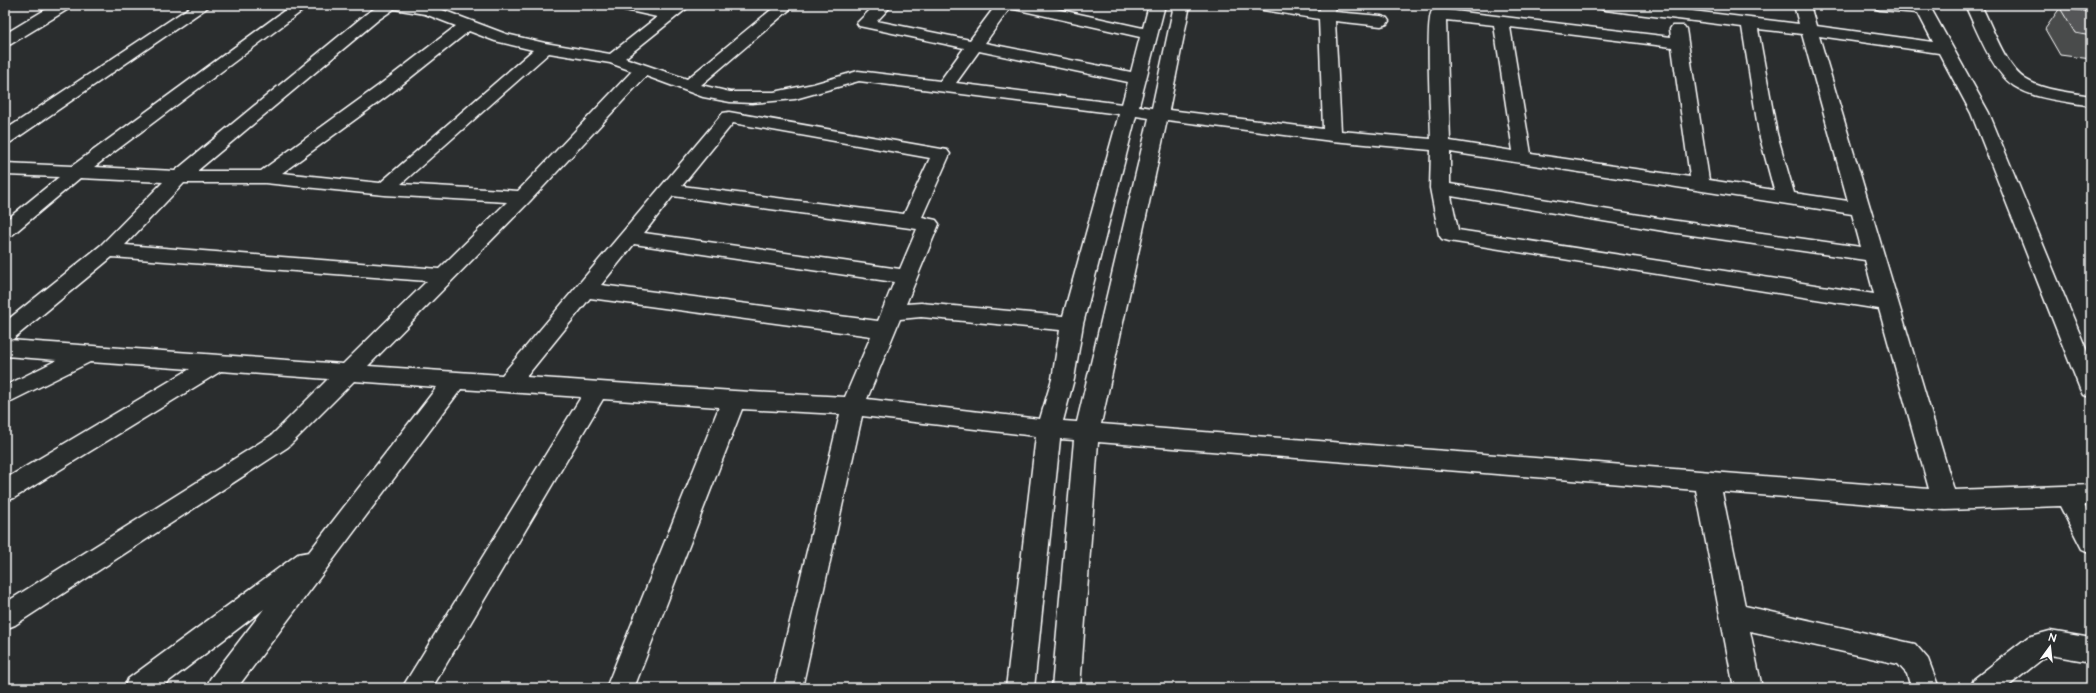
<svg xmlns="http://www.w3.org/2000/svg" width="2096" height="693" viewBox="0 0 2096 693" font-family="'Architects Daughter',sans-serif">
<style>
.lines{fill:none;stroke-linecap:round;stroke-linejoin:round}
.minor-casing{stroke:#fff;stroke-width:3}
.minor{fill:#2a2d2e;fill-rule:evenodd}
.wall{fill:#494b4c;stroke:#fff}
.building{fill:#555758;stroke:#fff}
</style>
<rect width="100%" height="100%" fill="#2a2d2e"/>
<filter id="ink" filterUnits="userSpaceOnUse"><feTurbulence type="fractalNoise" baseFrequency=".025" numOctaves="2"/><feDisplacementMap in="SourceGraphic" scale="8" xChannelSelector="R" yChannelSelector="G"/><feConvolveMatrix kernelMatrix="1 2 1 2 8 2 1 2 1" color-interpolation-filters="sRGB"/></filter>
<g filter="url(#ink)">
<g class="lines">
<!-- minor casing -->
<g class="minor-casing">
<path id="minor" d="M53,5H72L70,8L11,44L5,46V34Z
M193,5H211L11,142L5,143V130Z
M292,5H310L94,167L175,171L366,14L380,5H444L440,9L506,34L545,43L610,54L657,17L616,8L614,5H645L667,10L673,5H691L625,58L687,79L777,5H795L701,85L730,92H774L813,84L858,71L940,81L964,48L859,26L857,23L875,5H892L877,21L970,40L996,5H1038L1143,28L1149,5H1165L1139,106L1152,108L1174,5H1190L1169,110L1323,129L1319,19L1263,10L1257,8L1255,5H1290L1320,10V5H1336L1335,12L1381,16L1387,18L1389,21L1387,24L1381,26L1335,21L1341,131L1431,139C1431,119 1425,21 1432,11L1438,9L1671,37L1670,29L1672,26H1684L1686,29L1709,180L1774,190L1759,134L1742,27L1605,10L1599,8L1597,5H1643L1799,24L1794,5H1810L1816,26L1933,42L1918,13L1880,10L1874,8L1872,5H1929L1989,113L2091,361V397L2083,395L2080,389L1971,113L1939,53L1819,36L1954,490L2091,485V505H2084L2091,518V553L2082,549L2060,506L1945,510L1722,492L1745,606L1915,644L1928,659L1939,688H1911L1907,674L1898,664L1750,631L1762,688H1734L1696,490L1098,442L1080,688H1052L1074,440L1060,439L1034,688H1006L1036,436L862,416L802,688H774L840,414L742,409L634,688H606L719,407L603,399L432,688H402L581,397L461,389L237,688H206L210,679L264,609L160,688H124L128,679L298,554L309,552L437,387L354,381L288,447L15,625L5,629V603L272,435L328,379L221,371L14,498L5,501V479L190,369L90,362L5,404V386L57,360L5,356V322L101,245L163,182L80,178L12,235L5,237V221L59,177L5,175V163L72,166ZM1010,8L1140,37L1131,72L985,43ZM394,9L425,14L456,26L378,86L261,171H197L378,20ZM1446,20L1494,25L1513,151L1450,141ZM1510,27L1672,47L1690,177L1531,154ZM1758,29L1802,34L1848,201L1794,193L1777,134ZM469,31L495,41L533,50L380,183L282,173L390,94ZM979,51L1128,82L1122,104L956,83ZM549,53L610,63L632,71L518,191L401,184ZM646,76L703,97L730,102L752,103L795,99L859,81L1119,114L1063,316L921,303L906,304L939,224L936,220L922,217L950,154L947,150L729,112L723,113L502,375L368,366L530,201ZM1136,116L1149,118L1077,422L1063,421L1074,379L1083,324ZM1167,120L1332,141L1431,150L1430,188L1439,235L1442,239L1449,241L1879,309L1929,489L1101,424ZM733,123L930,158L904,214L682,186ZM1450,152L1852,214L1861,247L1670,220L1450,184ZM184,183H265L384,195L507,202L439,269L125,245ZM673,196L910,228L917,229L900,269L644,233ZM1451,196L1670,232L1865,260L1874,294L1458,230ZM634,244L894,282L878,321L601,285ZM112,257L427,281L343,364L9,340L13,339ZM590,298L871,336L845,397L734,391L526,377ZM921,317L1060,330L1052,379L1040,419L867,399L900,319Z
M1965,5H1981C1992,26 2005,66 2025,79C2044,91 2070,92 2091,96V106C2066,101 2036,100 2014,86C1992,72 1976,28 1965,5Z
M2050,631L2091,638V662L2050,655L2046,656L2006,688H1970L1974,679L2028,637Z"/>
</g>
<!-- minor -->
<use href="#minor" class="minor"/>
</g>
<!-- wall -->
<path class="wall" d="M2076,5H2091V59L2060,55L2045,29L2060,8L2073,10Z"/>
<!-- building -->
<path class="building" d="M2088,5H2091V10Z
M2060,8L2091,12V36L2075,33Z"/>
</g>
<!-- margin -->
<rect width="2096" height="693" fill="none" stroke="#2a2d2e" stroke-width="20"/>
<rect x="10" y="10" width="2076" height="673" fill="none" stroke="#fff" stroke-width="1.5" filter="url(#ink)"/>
<!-- north arrow -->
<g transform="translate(2050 647) rotate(15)" stroke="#2a2d2e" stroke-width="3" paint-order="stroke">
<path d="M0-3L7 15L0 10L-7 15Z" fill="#ffffff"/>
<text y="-6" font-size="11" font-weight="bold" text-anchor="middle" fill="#ffffff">N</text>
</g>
</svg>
